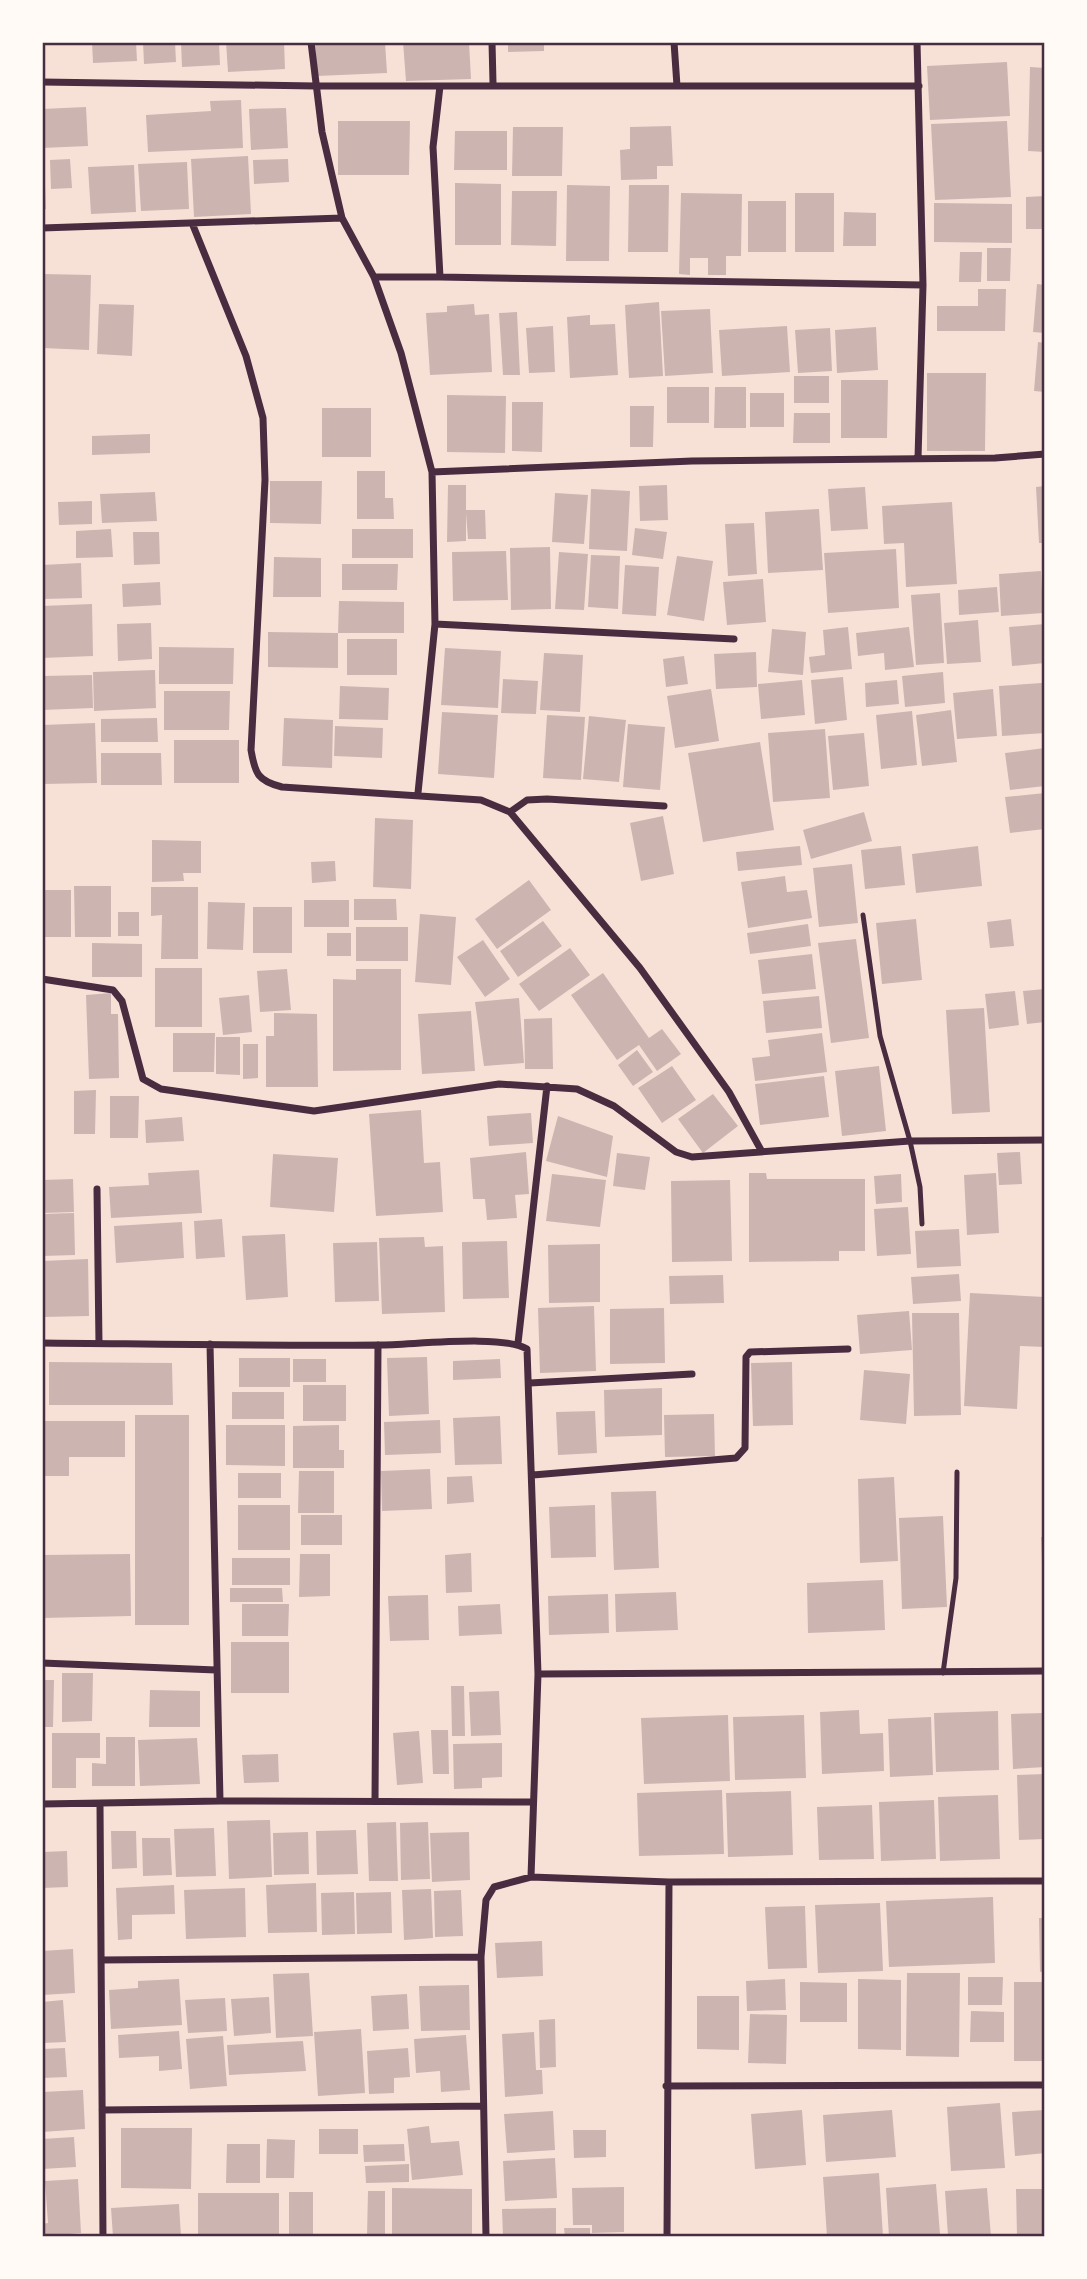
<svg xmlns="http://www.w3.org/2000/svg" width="1087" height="2279" viewBox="0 0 1087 2279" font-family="'Zilla Slab',serif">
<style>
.building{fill:#ccb4b1}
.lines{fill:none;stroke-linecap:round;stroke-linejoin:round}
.service{stroke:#4a2c40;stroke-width:5}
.minor{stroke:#4a2c40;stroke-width:7}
.neatline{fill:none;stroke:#4a2c40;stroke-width:2.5}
</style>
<rect width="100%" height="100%" fill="#f7e1d7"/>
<!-- building -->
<path class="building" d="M92,42H136L137,61L93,63Z
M143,42H175L176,62L144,64Z
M181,42H219L220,65L182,67Z
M226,42H284L285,69L228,72Z
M315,42H385L387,73L317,76Z
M403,42H469L471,79L406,81Z
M508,42H544V51L508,52Z
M1007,62L1010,116L930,120L927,66Z
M1030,67L1045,68V152L1028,151Z
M241,100L243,148L148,152L146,115L211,111L210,101Z
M86,107L88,146L42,148V109Z
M286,108L288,148L251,150L249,109Z
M338,121H410L409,175H338Z
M1007,121L1011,197L935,200L931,124Z
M671,126L673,166H657V179L621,180L620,150L630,149V127Z
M513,127H563L562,176H512Z
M455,131H507V170H454Z
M248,156L251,214L194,217L191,159Z
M42,158H44L46,209L42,210Z
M70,159L72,188L51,189L50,160Z
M288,159L289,182L254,184L253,160Z
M187,162L189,209L141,211L138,164Z
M134,165L136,212L91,214L88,167Z
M455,183L501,184V245H455Z
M567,185L610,186L609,261H566Z
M629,185H669L668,252H628Z
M512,191H557L556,246L511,245Z
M681,193L742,194L741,256H726V275H708V258H690V275L679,274Z
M795,193H834V252H795Z
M1045,196V229H1026V197Z
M748,201H786V252H748Z
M934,203L1012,204V243L934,242Z
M844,212L876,213V246H843Z
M987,248H1011L1010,281H987Z
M960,252H982L981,282H959Z
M42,274L91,275L89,350L42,348Z
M1037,284L1045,285V333L1033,332Z
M978,289H1006L1005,331H937V306H978Z
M659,302L663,376L629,378L625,305Z
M99,304L134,305L132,356L97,354Z
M474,304L475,315L489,314L492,372L430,375L426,313L447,312V306Z
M710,309L713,373L665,376L661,311Z
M517,312L520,375H503L499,313Z
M590,315V325L615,324L618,375L570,378L567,317Z
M553,326L555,372L529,373L526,328Z
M787,326L790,372L722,376L719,330Z
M876,327L878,370L837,373L835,330Z
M830,328L832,371L798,373L795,330Z
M1038,342L1045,343V392L1034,391Z
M927,373H986L985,451H927Z
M794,376H829V403H794Z
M841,380H888L887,438H841Z
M667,387H709V423H667Z
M715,387H746V428H714Z
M750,393H784V427H750Z
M447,395L506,396L505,453L447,452Z
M512,402H543L542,452L512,451Z
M630,406H654L653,447H630Z
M322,408H371V457H322Z
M794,413H830V443H793Z
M150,434V453L92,455V436Z
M357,471H385V498H393L394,519H357Z
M270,481H322L321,524L270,523Z
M448,485H466V510H485L486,539H468L466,513V541L447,542Z
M667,485L668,520L640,521L639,486Z
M1045,486V543H1039L1036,487Z
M865,487L868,529L831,531L828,489Z
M591,489L630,491L627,551L589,549Z
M155,492L157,521L102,523L100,494Z
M555,493L588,495L584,544L552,542Z
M92,501V524L59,525L58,502Z
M952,502L957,584L906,587L904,543L884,544L882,506Z
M819,509L823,570L768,573L765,512Z
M754,523L757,574L728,576L725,524Z
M635,528L667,532L663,559L632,555Z
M111,529L113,557L76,558V531Z
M352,529H413V558H352Z
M133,532H159L160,564L134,565Z
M550,547L551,609L511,610L510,548Z
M896,549L899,608L828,613L824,553Z
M506,551L508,600L453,601L452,552Z
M559,552L588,554L584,610L555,609Z
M591,555L620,556L618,609L588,607Z
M677,556L713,561L704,621L667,615Z
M274,557L321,558V597H273Z
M81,563L82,598L42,599V565Z
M342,564H398L397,590H342Z
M625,565L659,567L656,616L622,614Z
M1041,571L1043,613L1001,616L999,574Z
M763,579L766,622L727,625L723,582Z
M160,582L161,605L123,607L122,584Z
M997,587L999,612L959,615L958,590Z
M940,593L944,663L916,665L911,595Z
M339,601L404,602V633H338Z
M92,604L93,656L42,658V606Z
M978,620L981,662L947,664L944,623Z
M151,623L152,659L118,661L117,624Z
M1045,624V663L1012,666L1009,627Z
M848,627L852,669L811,673L809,657L825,655L823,630Z
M909,627L914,667L885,670L884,653L858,656L856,633Z
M772,629L806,632L803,675L768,672Z
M268,632L338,633V668L268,667Z
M347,639H397V675H347Z
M159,647L234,648L233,684H159Z
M445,648L501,651L498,708L441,705Z
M756,652L757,687L716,689L714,654Z
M544,653L583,655L580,712L540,710Z
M684,656L688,684L666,687L663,659Z
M155,670L156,708L94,711L93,672Z
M943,672L945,703L905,707L902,676Z
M92,675L93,708L42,710V676Z
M843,677L847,720L815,724L811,680Z
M503,679L538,681L536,714L501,713Z
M802,680L805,715L761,719L758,684Z
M897,680L899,704L866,707L865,683Z
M1042,683L1045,733L1002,736L999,686Z
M340,686L389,688L388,720L339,719Z
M711,689L719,741L675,748L667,696Z
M993,689L997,736L957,739L953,693Z
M164,691H230L229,730H164Z
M951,710L957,762L922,766L916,715Z
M912,711L917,765L881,769L876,715Z
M442,712L498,715L494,778L438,774Z
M547,715L585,717L581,780L543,778Z
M589,716L626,720L619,782L583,779Z
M157,718L158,742H101V719Z
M284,718L333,720L332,768L282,766Z
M95,723L97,783L42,784V725Z
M628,724L665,727L660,790L623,787Z
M335,726L383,728L382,758L334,756Z
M825,729L830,798L773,802L768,733Z
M864,733L869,786L833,790L828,736Z
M174,740H239V783H174Z
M760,742L774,830L703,842L688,753Z
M1045,748V786L1010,790L1005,753Z
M101,753H161L162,785H101Z
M1045,793V829L1010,833L1005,797Z
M864,812L872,841L811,859L803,830Z
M663,816L674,874L641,881L630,823Z
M375,818L413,820L411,889L373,887Z
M152,840L201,841V873H183L184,881L152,882Z
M800,846L802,865L738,871L736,852Z
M901,846L905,885L865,889L861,850Z
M978,846L982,886L916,893L912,854Z
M335,861L336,881L312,883L311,862Z
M852,864L858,923L819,927L813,868Z
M785,876L787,892L807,890L812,918L748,928L741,882Z
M529,880L551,910L497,949L475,919Z
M74,886H111V937H75Z
M151,887H198V959H161L162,915L151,916Z
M42,890H71V937H42Z
M354,899H396L397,920H354Z
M304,900H349V927H304Z
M208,902L245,903L243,950L207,949Z
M253,907H292V953H253Z
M118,912H139V936H118Z
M420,914L456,917L451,985L415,982Z
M916,919L922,980L882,984L876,923Z
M1011,919L1014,946L990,948L987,922Z
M543,921L562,946L518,977L500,951Z
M808,924L811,946L750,954L747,933Z
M356,927H408V961H356Z
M327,933H351V956H327Z
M856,939L869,1038L831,1043L818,943Z
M483,940L510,979L485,997L457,957Z
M92,943L142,944V977H92Z
M570,948L590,975L539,1011L519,984Z
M812,954L816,989L762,994L758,960Z
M155,968H202V1027H155Z
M287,969L291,1010L260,1012L257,971Z
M356,969H401V1070L333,1071V979L356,980Z
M603,973L649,1038L662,1029L681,1054L657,1071L639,1045L617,1060L571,995Z
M1045,989V1022L1027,1024L1023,991Z
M1015,991L1019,1025L989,1029L985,994Z
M111,993V1014H118L119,1078L89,1079L86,995Z
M249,995L252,1032L223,1035L219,998Z
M819,996L822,1028L766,1033L763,1001Z
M519,998L524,1063L484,1066L475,1002Z
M984,1008L990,1112L952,1114L946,1010Z
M471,1011L475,1071L422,1074L418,1014Z
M274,1013L317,1014L318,1087H266V1036H274Z
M552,1018L553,1069H525L524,1019Z
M173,1033H215L214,1072H173Z
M822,1033L827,1072L755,1081L752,1058L770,1056L768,1040Z
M216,1037H240V1075L216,1074Z
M243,1044H258V1078L243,1079Z
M637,1050L653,1072L633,1086L618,1065Z
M672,1066L696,1100L662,1123L638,1088Z
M879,1066L886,1131L842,1136L835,1071Z
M824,1076L829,1117L760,1125L755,1084Z
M96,1090L95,1134H74V1091Z
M713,1094L738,1126L703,1153L678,1119Z
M110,1096H139L138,1138H110Z
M421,1110L424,1163L440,1162L443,1212L376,1216L369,1114Z
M531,1113L533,1143L489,1146L487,1116Z
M558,1116L613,1136L607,1177L546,1161Z
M182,1117L184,1141L146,1143L145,1120Z
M526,1152L529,1194L515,1195L517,1218L487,1220L485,1199H473L470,1158Z
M1020,1152L1022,1184L999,1185L997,1153Z
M617,1153L650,1157L645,1190L613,1186Z
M273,1154L338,1158L334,1212L270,1207Z
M199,1170L202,1213L111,1218L109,1187L149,1185L148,1173Z
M749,1173H766L767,1179H865V1251H839V1261L749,1262Z
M996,1173L999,1233L967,1235L964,1175Z
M552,1174L606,1180L600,1227L546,1221Z
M901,1174L902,1202L876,1204L874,1176Z
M73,1179L74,1212L42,1213V1180Z
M730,1180L732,1261L672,1262L671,1181Z
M908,1207L911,1254L877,1256L874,1209Z
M74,1213L75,1255L42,1256V1214Z
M222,1219L225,1257L196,1259L194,1221Z
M182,1222L184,1258L116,1263L114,1226Z
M959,1229L961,1266L917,1268L915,1231Z
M285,1234L288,1297L246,1300L242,1236Z
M424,1237L425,1247L443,1246L445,1312L382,1314L379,1238Z
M507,1241L509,1298L463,1299L462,1242Z
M377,1242L379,1301L335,1302L333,1243Z
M600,1244V1302L549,1303L548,1245Z
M88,1259L89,1316L42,1317V1261Z
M959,1274L961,1301L913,1304L911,1277Z
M723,1275L724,1303L670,1304L669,1276Z
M970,1293L1045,1297V1347L1020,1346L1017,1409L964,1406Z
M594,1306L596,1371L540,1373L538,1308Z
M664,1308L665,1363L610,1364V1309Z
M909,1311L912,1350L860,1354L857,1315Z
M912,1313H959L961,1415L914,1416Z
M427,1357L429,1414L389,1416L387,1358Z
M239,1358H290V1387H239Z
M293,1359H326V1382H293Z
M500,1359L501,1378L453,1380V1361Z
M49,1362L172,1363L173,1405H49Z
M792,1362L793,1425L753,1426L751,1363Z
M864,1370L910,1374L906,1424L860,1420Z
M303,1385H346V1421H303Z
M662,1388V1435L605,1437L604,1390Z
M232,1392H284V1419H232Z
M595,1411L597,1453L558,1455L556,1412Z
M714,1414L715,1456L665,1457L664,1415Z
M135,1415H189V1625H135Z
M500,1416L502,1464L455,1465L453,1418Z
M440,1420L441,1453L385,1455L384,1422Z
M42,1421H125V1457H69V1476H42Z
M226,1425H285V1466L226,1465Z
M339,1425V1450H344V1468H293V1426Z
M430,1469L432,1509L382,1511L381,1471Z
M299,1471H334V1513H298Z
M238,1473H281V1498H238Z
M472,1476L474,1502L447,1504V1477Z
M894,1477L898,1561L860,1563L858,1479Z
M656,1491L659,1568L614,1570L611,1492Z
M238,1505H290V1550H238Z
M595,1505L596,1557L551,1558L549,1507Z
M301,1515H342V1545H301Z
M943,1516L947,1607L902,1609L899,1518Z
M1041,1537H1045V1589H1043Z
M471,1553L472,1592L446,1593L445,1555Z
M130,1554L131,1616L42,1618V1555Z
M300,1554H330V1596L299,1597Z
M232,1558H290V1585H232Z
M883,1580L885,1630L808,1633L807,1583Z
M230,1588H282L283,1602H230Z
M676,1592L678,1630L616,1632L615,1594Z
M608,1594L609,1633L549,1635L548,1596Z
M428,1595L429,1640L390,1641L388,1596Z
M242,1604H289L288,1636H242Z
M500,1604L502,1634L459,1636L458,1606Z
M231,1642H289V1693H231Z
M62,1673H93L92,1721L62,1722Z
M42,1680H54L53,1727H42Z
M451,1686H464L465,1736H452Z
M150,1690L200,1691V1727H149Z
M499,1691L501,1735L471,1736L469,1692Z
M859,1710L860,1734L883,1733L884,1771L822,1774L820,1712Z
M998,1711L999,1770L936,1772L934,1713Z
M1045,1713V1767L1013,1769L1011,1714Z
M728,1715L730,1781L644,1784L641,1718Z
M804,1715L806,1778L735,1780L733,1717Z
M931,1717L933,1775L890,1777L888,1719Z
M431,1730H448L449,1774H433Z
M419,1731L423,1783L397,1785L393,1733Z
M52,1733H100V1758H76V1788H52Z
M106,1737H135V1786H92V1763L106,1764Z
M197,1738L200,1784L140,1786L138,1740Z
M502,1743V1777L482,1778V1788L454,1789L453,1744Z
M278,1754L279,1782L244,1783L242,1755Z
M1045,1774V1839L1019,1840L1017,1775Z
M722,1790L724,1854L639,1856L637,1793Z
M791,1791L793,1855L728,1857L726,1793Z
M998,1795L1000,1859L940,1861L938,1797Z
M934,1800L936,1859L881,1861L879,1802Z
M872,1805L874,1859L819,1860L817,1807Z
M270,1820L272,1877L229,1879L227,1821Z
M396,1822L398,1881H369L367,1823Z
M428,1822L430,1879L401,1880L400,1823Z
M214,1828L216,1876L176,1877L174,1829Z
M356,1830L358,1874L317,1875L316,1831Z
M111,1831H136L137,1868L112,1869Z
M308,1832L309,1874L274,1875L273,1833Z
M469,1832L470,1880L432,1882L430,1833Z
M142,1838H170L172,1875L143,1876Z
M67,1851L68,1887L42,1888V1852Z
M316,1883L317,1932L268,1933L266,1885Z
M174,1885L175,1914L132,1915V1939L118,1940L116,1888Z
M245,1888L246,1937L186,1939L184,1890Z
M431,1889L433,1938L404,1940L402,1890Z
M461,1890L463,1936L435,1937L434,1891Z
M354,1892L355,1934L322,1935L321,1893Z
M391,1892L392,1933L357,1934L356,1893Z
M993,1897L995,1963L889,1967L886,1901Z
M880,1903L883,1971L818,1973L815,1905Z
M805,1906L807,1968L768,1969L765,1907Z
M1039,1918H1045V1971L1040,1972Z
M542,1941L543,1976L497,1978L495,1943Z
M73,1949L75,1993L42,1995V1951Z
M309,1973L313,2036L276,2038L273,1974Z
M907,1973H960L959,2057L906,2056Z
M968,1977H1003L1002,2005H968Z
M179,1979L182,2025L111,2029L109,1990L138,1988V1981Z
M785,1979L786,2010L747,2011L746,1981Z
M858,1979L901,1980V2050L858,2049Z
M800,1982L847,1983V2022H800Z
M1014,1982H1045V2061H1014Z
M469,1985L470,2030L421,2031L419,1986Z
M407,1994L409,2029L373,2031L371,1996Z
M697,1996H739V2050L697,2049Z
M269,1997L271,2033L234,2036L231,1999Z
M225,1998L227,2031L188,2033L185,2000Z
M63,2000L66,2042L42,2043V2002Z
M971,2011L1004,2012V2042H970Z
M750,2014L787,2015L786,2064L748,2063Z
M555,2019L556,2067L540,2068L539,2020Z
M361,2029L365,2093L318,2096L314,2032Z
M179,2031L182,2069L159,2071V2056L119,2058L118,2035Z
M534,2032L536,2070H542L543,2094L505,2097L502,2034Z
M466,2035L470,2090L441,2092L440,2071L416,2073L414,2039Z
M223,2036L227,2086L190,2089L186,2039Z
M303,2041L306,2071L229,2075L227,2045Z
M65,2048L67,2077L42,2078V2049Z
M408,2048L410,2077L394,2078V2093L369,2094L367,2051Z
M83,2090L85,2129L42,2132V2092Z
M1000,2103L1005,2168L951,2171L947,2107Z
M802,2110L806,2165L755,2169L751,2114Z
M892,2110L896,2157L826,2162L823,2115Z
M1045,2110V2153L1015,2156L1012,2112Z
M553,2111L555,2150L507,2153L504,2114Z
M429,2126L431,2143L459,2141L463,2175L412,2180L407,2129Z
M121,2128H192L191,2189L121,2188Z
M319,2129H358V2154H319Z
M573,2130H606V2157L574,2158Z
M74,2137L76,2167L42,2169V2139Z
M267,2139L295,2140L294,2178H266Z
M227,2144H260V2183H226Z
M404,2144L405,2161L364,2162L363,2145Z
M555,2158L557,2198L505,2201L503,2161Z
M409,2164V2182L366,2183L365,2166Z
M879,2173L883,2237H827L823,2177Z
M78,2179L81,2233L69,2234V2237H42V2224L48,2223L45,2181Z
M936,2184L940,2234L889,2237L886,2188Z
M624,2187V2232L592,2233V2225H573L572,2188Z
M392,2188L472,2189V2237H392Z
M987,2188L991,2237L948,2236L945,2191Z
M1016,2189H1045V2237H1017Z
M368,2191H385V2237H367Z
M289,2192H313V2237H289Z
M198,2193H279V2237H198Z
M179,2204L181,2237H113L111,2208Z
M556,2208V2237H503L502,2209Z
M564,2228H590V2237H565Z"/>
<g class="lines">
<!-- service -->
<path class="service" d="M863,915L880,1036L910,1141L920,1187L922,1224
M943,1673L956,1578L957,1472"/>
<!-- minor -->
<path class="minor" d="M311,42L322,132L342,218L374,277L401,353L432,472L435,624L418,793
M492,42L493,83
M674,42L677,86
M917,42L923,285L918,458
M42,82L315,86H919
M192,223L246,356L263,418L265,480L251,750C255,774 258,781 282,787L481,800L510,812L640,968L729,1092L761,1150
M42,228L342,218
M374,277H440L433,147L440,86
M440,277L923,285
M432,472L692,461L995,458L1045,454
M435,624L734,639
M510,812L527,800L547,799L664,806
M42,979L113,990L122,1001L143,1079L161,1089L314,1111L499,1084L577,1089L614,1106L676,1152L692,1157L910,1141L1045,1140
M97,1189L99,1343
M42,1343C154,1344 267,1346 379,1345C413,1345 502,1334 527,1349L538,1674L531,1877
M518,1343L547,1086
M210,1344L220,1801
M530,1383L692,1374
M533,1475L736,1458L745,1448L746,1357L750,1352L848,1349
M42,1663L216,1670
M538,1674L1045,1671
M375,1801L378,1345
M42,1804L220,1801L532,1802
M100,1804L103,2237
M101,1960L481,1957
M666,2086L1045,2085
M102,2110L483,2106
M486,2237L481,1957L486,1900L494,1887L531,1877L669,1882L1045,1881
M667,2237L669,1882"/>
</g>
<!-- border -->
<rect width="1087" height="2279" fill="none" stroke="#fffaf5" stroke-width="88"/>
<rect x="44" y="44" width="999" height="2191" class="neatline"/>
</svg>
